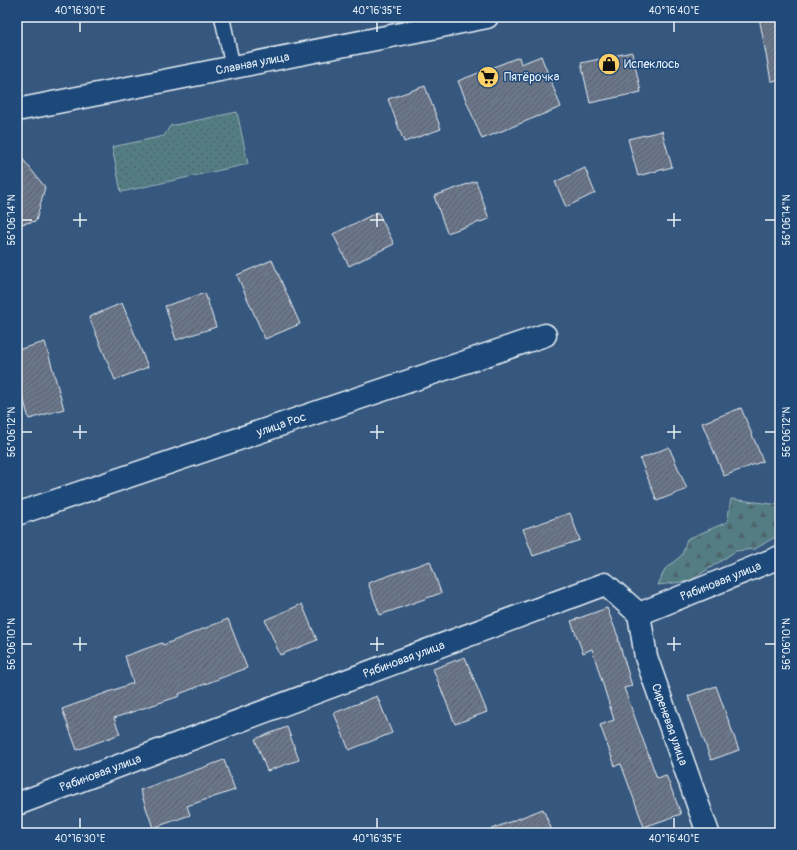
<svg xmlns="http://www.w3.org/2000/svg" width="797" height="850" viewBox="0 0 797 850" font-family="Pangolin,sans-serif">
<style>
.grass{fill:url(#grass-dots);stroke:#9eb6be}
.forest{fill:url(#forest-firs);stroke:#9eb6be}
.building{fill:url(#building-hatch);stroke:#e8f1f8}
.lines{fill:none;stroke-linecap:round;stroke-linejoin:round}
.service-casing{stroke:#e8f1f8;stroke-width:17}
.minor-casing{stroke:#e8f1f8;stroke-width:25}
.tertiary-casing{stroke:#e8f1f8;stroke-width:25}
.service{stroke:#1f4a7a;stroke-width:14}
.minor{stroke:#1f4a7a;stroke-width:22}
.tertiary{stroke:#1f4a7a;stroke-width:22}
.ticks{fill:none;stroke:#e8f1f8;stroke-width:1.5}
.labels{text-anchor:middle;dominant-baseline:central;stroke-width:3;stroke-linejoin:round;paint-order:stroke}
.street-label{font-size:12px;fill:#e8f1f8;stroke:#1f4a7a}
.poi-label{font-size:12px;fill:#e8f1f8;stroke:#1f4a7a;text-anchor:start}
.neatline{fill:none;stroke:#e8f1f8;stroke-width:1.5}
.ticks-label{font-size:10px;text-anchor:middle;fill:#e8f1f8}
</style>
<defs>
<pattern id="grass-dots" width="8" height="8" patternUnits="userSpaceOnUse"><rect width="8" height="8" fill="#537c83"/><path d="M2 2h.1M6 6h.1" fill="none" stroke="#4d6569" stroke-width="1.8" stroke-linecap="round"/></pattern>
<pattern id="forest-firs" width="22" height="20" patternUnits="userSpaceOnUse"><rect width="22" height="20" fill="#537c83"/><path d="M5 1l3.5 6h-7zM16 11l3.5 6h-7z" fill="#4d6569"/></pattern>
<pattern id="building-hatch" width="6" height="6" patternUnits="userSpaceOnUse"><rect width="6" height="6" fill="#6b7689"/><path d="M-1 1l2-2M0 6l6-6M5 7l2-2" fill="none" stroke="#5a616d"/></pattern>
</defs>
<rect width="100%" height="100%" fill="#36577e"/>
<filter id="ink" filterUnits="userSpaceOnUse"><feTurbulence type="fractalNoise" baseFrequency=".025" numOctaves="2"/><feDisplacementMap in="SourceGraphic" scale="8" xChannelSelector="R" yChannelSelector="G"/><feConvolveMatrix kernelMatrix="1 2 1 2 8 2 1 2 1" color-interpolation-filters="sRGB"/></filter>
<g filter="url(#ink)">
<!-- grass -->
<path class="grass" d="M237,112L248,164L121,192L112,147L164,136L170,126Z"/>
<!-- forest -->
<path class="forest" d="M731,499L780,505V534L755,549L736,551L690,581L658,585L665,569L682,555L687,539L727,522Z"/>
<!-- building -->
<path class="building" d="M759,17H780V80L771,81Z
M632,52L641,92L590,103L581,63Z
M541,56L561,107L482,139L458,81L519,57L521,64Z
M425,86L441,129L404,142L388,99Z
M662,131L672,167L638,176L628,139Z
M17,152L45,187L36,221L17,225Z
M585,168L595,193L566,207L555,182Z
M476,181L489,219L447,233L434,196Z
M378,212L394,244L349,266L333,234Z
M272,260L300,324L265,339L237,275Z
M205,293L216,327L176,340L165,306Z
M122,303L148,367L115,380L89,317Z
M45,342L64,409L29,419L17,376V350Z
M741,408L763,461L724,476L702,423Z
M669,447L687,489L657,501L640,459Z
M570,513L580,540L533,556L523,529Z
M430,561L441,593L380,615L368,583Z
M302,604L317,640L280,655L265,620Z
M607,608L619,639H618L632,686L624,688L657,778L666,775L681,814L644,827L621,764L615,766L600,725L614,720L592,649L583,653L571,621Z
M228,619L247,668L179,694L180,696L114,718L120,734L77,750L62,709L133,683L125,656L162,643L163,645Z
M465,657L487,712L455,724L433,669Z
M716,686L739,750L711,760L688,696Z
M377,696L392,733L349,750L334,713Z
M287,727L299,760L267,771L255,739Z
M224,760L235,790L187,806L190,815L153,828L140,790Z
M543,809L553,833H484V832Z"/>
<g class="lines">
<!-- service casing -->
<g class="service-casing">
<path id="service" d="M222,17L233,68"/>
</g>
<!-- minor casing -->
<g class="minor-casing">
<g id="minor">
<path id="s1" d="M17,514L545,335"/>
<path id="s2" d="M639,614L646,657L708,833"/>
<path id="s3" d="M639,614L780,557"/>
<path id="s4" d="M17,804L605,584L639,614"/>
</g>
</g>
<!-- tertiary casing -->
<g class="tertiary-casing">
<g id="tertiary">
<path id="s5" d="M17,110L487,17"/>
</g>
</g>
<!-- service -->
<use href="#service" class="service"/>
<!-- minor -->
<use href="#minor" class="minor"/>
<!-- tertiary -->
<use href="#tertiary" class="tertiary"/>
</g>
</g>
<!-- ticks -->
<path class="ticks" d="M80,22V32M377,22V32M674,22V32M80,213V227M377,213V227M674,213V227M22,220H32M73,220H87M370,220H384M667,220H681M765,220H775M80,425V439M377,425V439M674,425V439M22,432H32M73,432H87M370,432H384M667,432H681M765,432H775M80,637V651M377,637V651M674,637V651M22,644H32M73,644H87M370,644H384M667,644H681M765,644H775M80,818V828M377,818V828M674,818V828"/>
<!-- icons -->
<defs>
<g id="shop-disc" transform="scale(1.15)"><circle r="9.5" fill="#ffd166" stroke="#1f4a7a"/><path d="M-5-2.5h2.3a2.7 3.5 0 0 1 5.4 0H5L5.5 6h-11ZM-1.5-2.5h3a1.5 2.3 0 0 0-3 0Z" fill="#111"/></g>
<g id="supermarket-disc" transform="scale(1.15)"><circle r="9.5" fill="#ffd166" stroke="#1f4a7a"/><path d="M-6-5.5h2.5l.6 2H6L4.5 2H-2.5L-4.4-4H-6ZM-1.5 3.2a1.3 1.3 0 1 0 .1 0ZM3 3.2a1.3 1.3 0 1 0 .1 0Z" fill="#111"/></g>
</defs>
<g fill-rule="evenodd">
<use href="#shop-disc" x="609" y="64"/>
<use href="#supermarket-disc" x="488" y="77"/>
</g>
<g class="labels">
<!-- street labels -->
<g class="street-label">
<text stroke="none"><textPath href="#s5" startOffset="240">Славная улица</textPath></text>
<text stroke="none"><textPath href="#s1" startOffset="279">улица Рос</textPath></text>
<text stroke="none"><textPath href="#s3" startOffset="88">Рябиновая улица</textPath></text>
<text stroke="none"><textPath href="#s4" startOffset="413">Рябиновая улица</textPath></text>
<text stroke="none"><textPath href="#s2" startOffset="115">Сиреневая улица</textPath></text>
<text stroke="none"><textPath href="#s4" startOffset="89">Рябиновая улица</textPath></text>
</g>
<!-- poi labels -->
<g class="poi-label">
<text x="624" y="64">Испеклось</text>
<text x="504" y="77">Пятёрочка</text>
</g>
</g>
<!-- margin -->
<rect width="797" height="850" fill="none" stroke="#1f4a7a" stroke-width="44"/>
<rect x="22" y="22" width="753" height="806" class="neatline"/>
<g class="ticks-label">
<text x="80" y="14">40°16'30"E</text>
<text x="377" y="14">40°16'35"E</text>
<text x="674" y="14">40°16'40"E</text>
<text transform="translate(11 220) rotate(-90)" y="4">56°06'14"N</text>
<text transform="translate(786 220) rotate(-90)" y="4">56°06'14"N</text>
<text transform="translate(11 432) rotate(-90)" y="4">56°06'12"N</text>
<text transform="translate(786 432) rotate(-90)" y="4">56°06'12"N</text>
<text transform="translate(11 644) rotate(-90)" y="4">56°06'10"N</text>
<text transform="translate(786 644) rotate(-90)" y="4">56°06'10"N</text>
<text x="80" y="842">40°16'30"E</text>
<text x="377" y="842">40°16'35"E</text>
<text x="674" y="842">40°16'40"E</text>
</g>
</svg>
